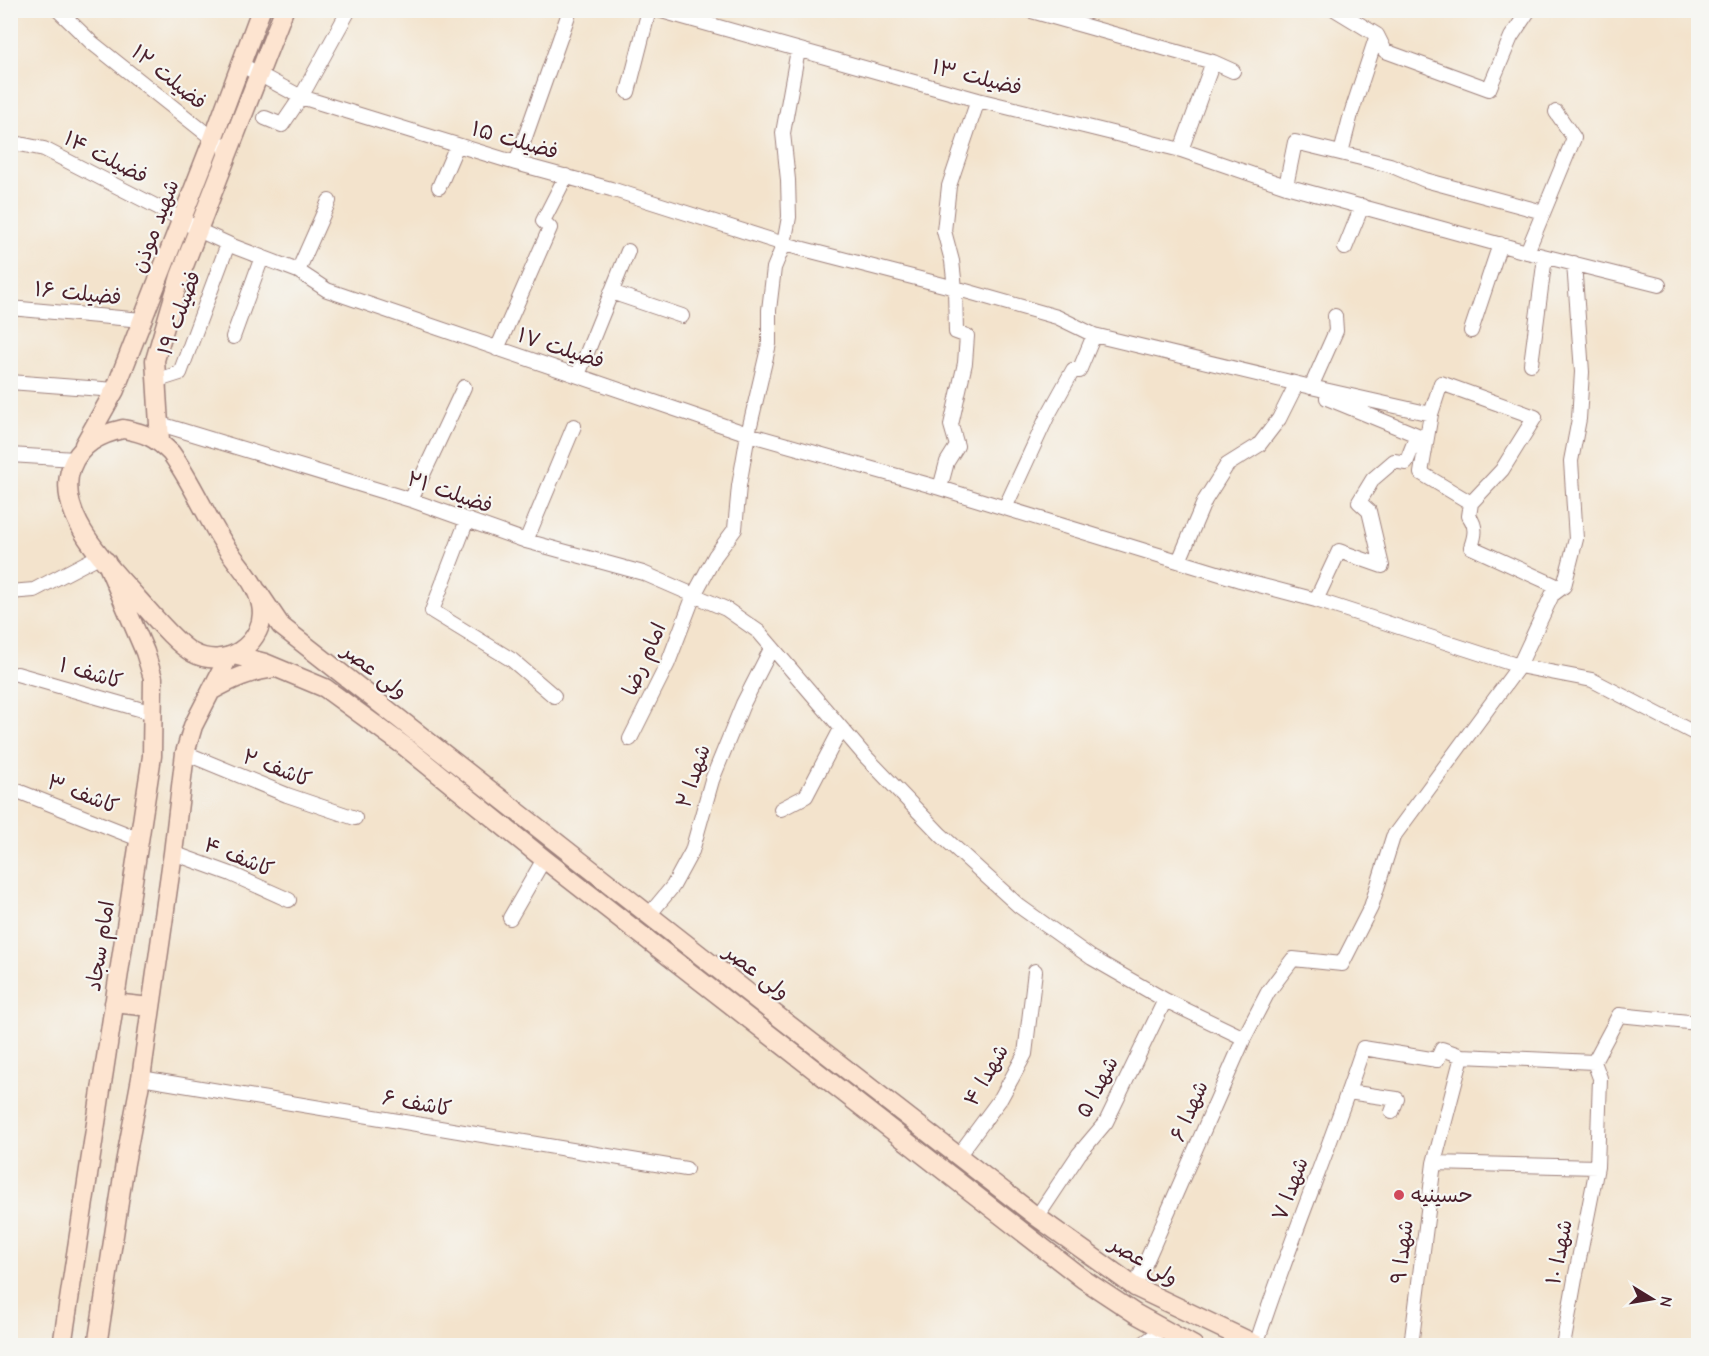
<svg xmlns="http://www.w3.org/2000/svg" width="1709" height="1356" viewBox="0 0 1709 1356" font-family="'Comic Neue','Playpen Sans Arabic',sans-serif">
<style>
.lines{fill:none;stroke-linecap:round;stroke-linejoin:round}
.minor-casing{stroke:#9e817c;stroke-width:16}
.secondary-casing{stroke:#9e817c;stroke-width:21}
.minor{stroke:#fff;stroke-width:14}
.secondary{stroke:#fde4d0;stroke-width:18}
.poi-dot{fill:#d1495b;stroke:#f6f6f2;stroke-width:2}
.labels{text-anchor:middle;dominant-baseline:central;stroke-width:4.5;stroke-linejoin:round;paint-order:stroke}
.street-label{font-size:21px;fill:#4a1f2b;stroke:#f6f6f2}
.poi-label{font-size:21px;fill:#4a1f2b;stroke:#f6f6f2;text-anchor:start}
</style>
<rect width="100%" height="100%" fill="#f6f6f2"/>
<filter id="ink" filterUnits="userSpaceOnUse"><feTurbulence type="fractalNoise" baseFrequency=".0167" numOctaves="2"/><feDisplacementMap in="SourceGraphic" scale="12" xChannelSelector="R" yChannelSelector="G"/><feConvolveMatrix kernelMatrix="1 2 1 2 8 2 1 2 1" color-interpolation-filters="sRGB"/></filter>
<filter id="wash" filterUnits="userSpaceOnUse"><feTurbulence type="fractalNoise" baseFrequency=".008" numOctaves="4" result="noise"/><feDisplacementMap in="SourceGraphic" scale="24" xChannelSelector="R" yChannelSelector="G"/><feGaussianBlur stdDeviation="1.35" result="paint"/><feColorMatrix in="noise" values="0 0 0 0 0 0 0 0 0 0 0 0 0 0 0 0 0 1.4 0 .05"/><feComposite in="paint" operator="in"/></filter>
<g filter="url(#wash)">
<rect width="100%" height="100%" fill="#f3e3cc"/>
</g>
<g filter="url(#ink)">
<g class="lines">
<!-- minor casing -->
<g class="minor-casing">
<path id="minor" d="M58,10L91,42L213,139L229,149
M658,10L978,100L1181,150L1286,186L1527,252L1659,285
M1028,10L1213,62L1233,71
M1336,10L1377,35
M1377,35L1385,51L1489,89L1511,37L1529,10
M240,64L301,97L516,163L611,189L784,244L955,288L1057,317L1094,335L1311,387L1431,414
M628,92L649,10
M978,100L949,186L944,231L952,261L955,288L956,332L967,336L965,363L951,425L957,446L947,462L940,488L1005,508
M265,118L282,125L301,97L349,10
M10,142L44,149L181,219L198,230L235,247L298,271L327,290L748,434L940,488
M1181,150L1213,62
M1341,153L1351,114L1377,35
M516,163L570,10
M1286,186L1295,142L1390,165L1425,180L1543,212
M439,187L457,145
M1345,248L1362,206
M1527,252L1574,138L1556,112
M298,271L329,201
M611,292L682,316
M10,308L142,320
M1471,331L1500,244
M1094,335L1079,371L1073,370L1047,417L1005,508L1240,580L1316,600
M233,337L262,257
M497,349L550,228L543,221L566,176
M1531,364L1545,257
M578,375L628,251
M155,381L180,373L228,244
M10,382L115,390
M1311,387L1336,331L1335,316
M1327,398L1417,435L1406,463L1394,461L1373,479L1359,502L1369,511L1382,566L1339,551L1316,600L1519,666L1592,680L1698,735
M157,423L411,500L526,541L643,573L726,609L759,632L866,757L941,835L1019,906L1092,958L1165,1000L1244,1038
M10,455L75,459
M411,500L464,387
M1471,503L1421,473L1431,414L1441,383L1535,417L1502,470L1471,503L1469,516C1477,527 1475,535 1471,547L1561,588
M467,520L432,611L512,660L554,696
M526,541L574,426
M1179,561L1205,500L1227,465L1259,445L1279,419L1296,385
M10,592L34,590L101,555
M17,674L153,713
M630,739L668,663L694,595L715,556L735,529L739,486L748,434L769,344V310L774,268L784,244L789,217L788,180L783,133L798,50
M185,753L287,795L355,818
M10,788L139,839
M781,809L806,796L841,729
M173,853L231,874L289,900
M649,915L673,886L692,851L712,780L743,704L772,647
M510,918L544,859
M1462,1056L1434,1163L1597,1167
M1594,1062L1619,1015L1698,1023
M141,1078L686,1169
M1348,1092L1397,1099L1392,1112
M958,1156L1001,1098L1025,1054L1035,971
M1037,1217L1079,1154L1106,1122L1165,1000
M1135,1287L1244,1038L1268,992L1293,959L1342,964L1371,907L1393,837L1519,666L1552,595L1564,586L1576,539L1571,461L1579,419L1582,372L1574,263
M1256,1345C1288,1245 1330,1148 1363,1048L1437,1060L1442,1049L1462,1056L1594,1062L1600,1078L1597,1167L1575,1279L1563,1346
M1140,1346L1164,1329
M1411,1346L1434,1163"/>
</g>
<!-- secondary casing -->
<g class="secondary-casing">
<path id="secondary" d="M123,429C145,433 155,437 171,453C192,482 206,517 226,547C238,565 257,583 261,605C265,623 255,641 240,651C226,660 208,661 193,653C176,644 151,613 138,599C109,566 55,515 71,468C80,444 100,434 123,429Z
M160,441L155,360L180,276L284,10
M84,445L115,390L213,139L261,10
M258,592L281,626L784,1021L1037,1217L1135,1287L1259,1346
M234,655L265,663L325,688L403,745L544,859L1083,1279L1136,1314L1194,1346
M211,691C232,679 250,671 274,668
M114,1003L150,1007
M62,1346L152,756L153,678L145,652L106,561
M97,1346L125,1163L141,1078L173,853L185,753L193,726L229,656"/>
</g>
<!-- minor -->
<use href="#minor" class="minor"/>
<!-- secondary -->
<use href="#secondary" class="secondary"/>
</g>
</g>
<!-- markers -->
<circle class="poi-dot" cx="1399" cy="1195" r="6"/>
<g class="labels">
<!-- street labels -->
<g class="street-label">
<text transform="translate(169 77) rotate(39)">فضیلت ۱۲</text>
<text transform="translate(977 77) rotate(14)">فضیلت ۱۳</text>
<text transform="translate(515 140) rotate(16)">فضیلت ۱۵</text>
<text transform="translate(106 157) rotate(27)">فضیلت ۱۴</text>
<text transform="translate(155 226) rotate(-69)">شهید موذن</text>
<text transform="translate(78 293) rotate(6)">فضیلت ۱۶</text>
<text transform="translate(179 313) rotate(-70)">فضیلت ۱۹</text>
<text transform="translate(561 348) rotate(18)">فضیلت ۱۷</text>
<text transform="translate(450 492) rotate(19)">فضیلت ۲۱</text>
<text transform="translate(644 659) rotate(-66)">امام رضا</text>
<text transform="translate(375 671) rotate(38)">ولی عصر</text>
<text transform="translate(91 673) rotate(16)">کاشف ۱</text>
<text transform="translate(277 768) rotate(21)">کاشف ۲</text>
<text transform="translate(693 776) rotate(-71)">شهدا ۲</text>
<text transform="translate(83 794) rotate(21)">کاشف ۳</text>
<text transform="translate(239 857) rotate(22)">کاشف ۴</text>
<text transform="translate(100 946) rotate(-81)">امام سجاد</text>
<text transform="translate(757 972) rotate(38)">ولی عصر</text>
<text transform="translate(986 1075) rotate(-60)">شهدا ۴</text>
<text transform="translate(1097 1087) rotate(-62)">شهدا ۵</text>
<text transform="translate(417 1103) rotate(10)">کاشف ۶</text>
<text transform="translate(1189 1111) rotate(-66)">شهدا ۶</text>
<text transform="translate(1290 1189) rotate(-69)">شهدا ۷</text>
<text transform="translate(1402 1252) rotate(-83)">شهدا ۹</text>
<text transform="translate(1559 1252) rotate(-79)">شهدا ۱۰</text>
<text transform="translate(1144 1261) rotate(31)">ولی عصر</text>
</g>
<!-- poi labels -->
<g class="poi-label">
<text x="1411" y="1195">حسینیه</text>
</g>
</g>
<!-- margin -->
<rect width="1709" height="1356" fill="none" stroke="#f6f6f2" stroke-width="36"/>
<!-- north arrow -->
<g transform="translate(1652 1299) rotate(101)" stroke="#f6f6f2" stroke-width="4.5" paint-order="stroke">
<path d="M0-4.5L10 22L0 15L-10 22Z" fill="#4a1f2b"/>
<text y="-9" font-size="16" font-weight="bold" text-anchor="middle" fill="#4a1f2b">N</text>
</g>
</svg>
